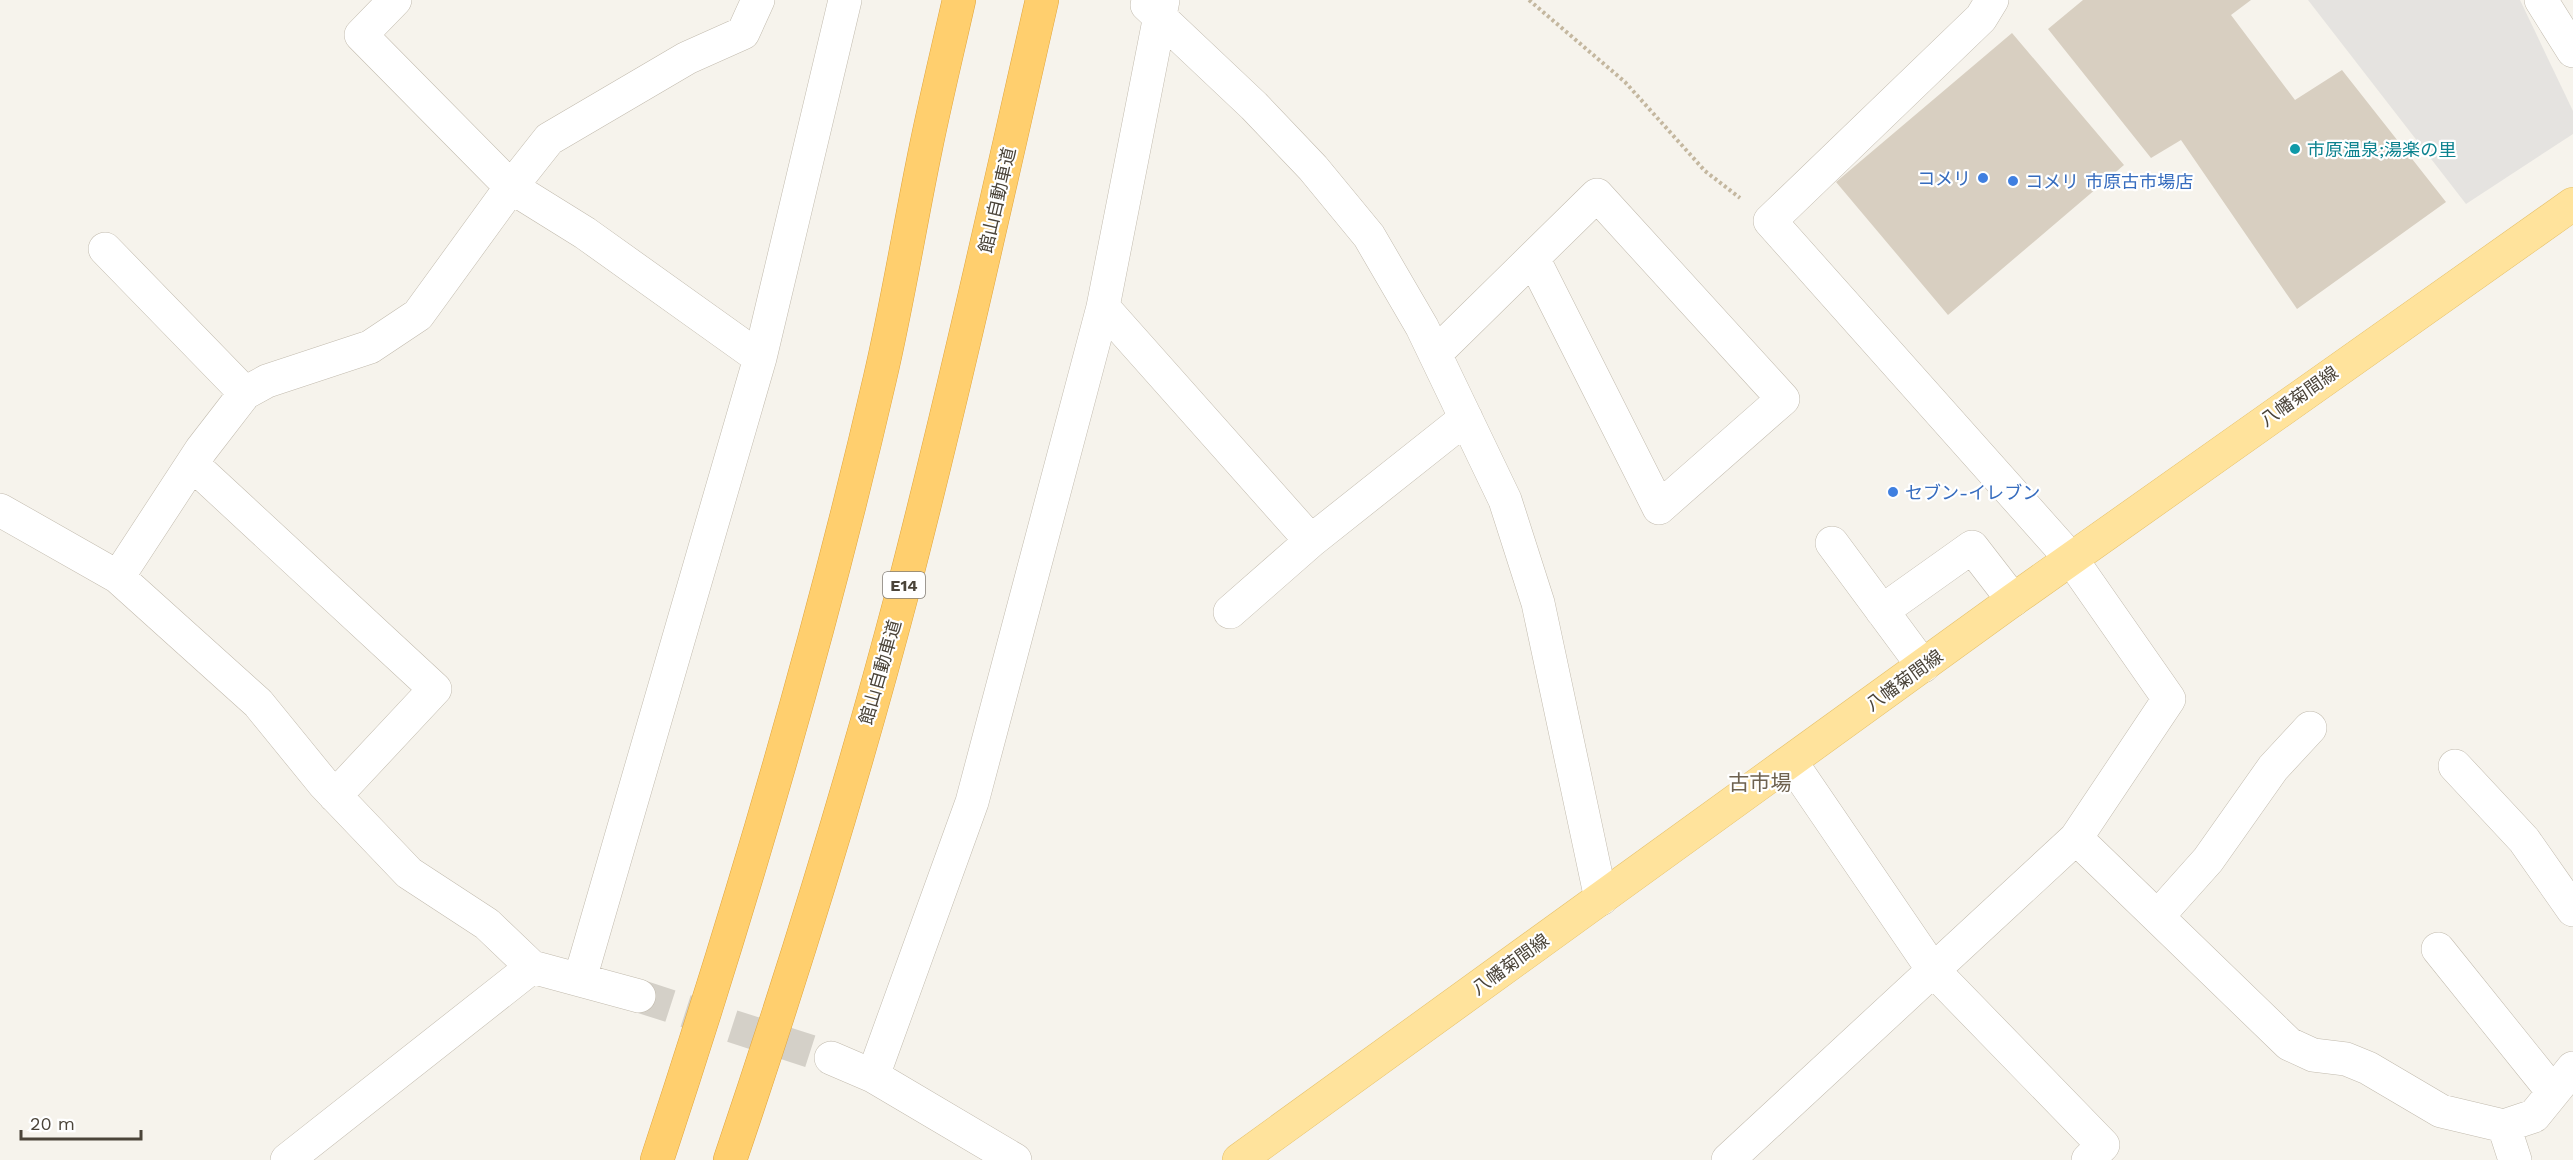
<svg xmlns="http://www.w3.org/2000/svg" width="2573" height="1160" viewBox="0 0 2573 1160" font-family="'Work Sans','Noto Sans JP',sans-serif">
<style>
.parking{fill:#e5e3e0}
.building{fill:#d8cfc1}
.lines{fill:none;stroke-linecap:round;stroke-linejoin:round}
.minor-tunnel{stroke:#d4d0c8;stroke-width:33;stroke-dasharray:33 16;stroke-linecap:butt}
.minor-casing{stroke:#c2bbae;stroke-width:34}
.major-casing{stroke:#e6c16a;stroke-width:34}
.highway-casing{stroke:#e0a43c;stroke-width:34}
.path{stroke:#c4b79f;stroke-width:4;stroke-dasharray:3 3;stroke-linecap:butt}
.minor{stroke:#fff;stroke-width:33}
.major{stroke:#ffe39c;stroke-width:33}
.highway{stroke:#ffcf6e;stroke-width:33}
.culture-dot{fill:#0f9aa8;stroke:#fff;stroke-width:2}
.shop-dot{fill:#3f7fe0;stroke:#fff;stroke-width:2}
.labels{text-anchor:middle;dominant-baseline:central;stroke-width:4.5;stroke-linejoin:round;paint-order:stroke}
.shield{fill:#fff;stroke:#817c74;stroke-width:1.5}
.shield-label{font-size:16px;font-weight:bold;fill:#4b4439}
.culture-label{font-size:18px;fill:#0d838f;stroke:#fff;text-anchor:start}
.shop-label{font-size:18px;fill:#366cbe;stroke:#fff;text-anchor:start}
.street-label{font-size:18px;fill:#4b4439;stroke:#fff}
.quarter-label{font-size:21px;fill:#6e6250;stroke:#fff}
</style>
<rect width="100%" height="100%" fill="#f6f3ec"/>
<!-- parking -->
<path class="parking" d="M2308,0H2520L2573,111V134L2466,204Z"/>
<!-- building -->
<path class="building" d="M2083,0H2251L2231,15L2295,100L2342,70L2446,202L2297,309L2181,140L2151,158L2048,29Z
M2012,33L2124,165L1948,315L1836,182Z"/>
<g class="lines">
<!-- minor-tunnel -->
<path class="minor-tunnel" d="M639,996L831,1058"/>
<!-- minor casing -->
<g class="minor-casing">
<path id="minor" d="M395,0L361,35L511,187L585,233L760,358
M2541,0L2573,51
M1147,5L1254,106L1313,168L1369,236L1422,327L1505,500L1538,603L1601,899
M105,249L245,393
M1103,307L1311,541
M1435,354L1597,195L1783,399L1659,508L1533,258
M192,464L435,689L335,796
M0,510L118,577L258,703L324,784L409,873L487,924L532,967L639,996
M1832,543L1923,666
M118,577L201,450L245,393L267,381L370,347L418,315L511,187L549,139L687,58L743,33L758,0
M1882,611L1972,547L2013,600
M1230,612L1311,541L1466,418
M1791,762L1933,970L2103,1145L2088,1160
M2455,766L2524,840L2573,910
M2076,838L2289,1044L2313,1055L2346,1059L2368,1068L2441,1111L2504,1126L2534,1116L2573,1068
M2158,916L2208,860L2273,768L2310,728
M2438,949L2553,1092
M580,979L760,358L845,0
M831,1058L873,1076L1015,1160
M873,1076L972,802L1103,307L1163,0
M2504,1126L2515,1160
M287,1160L532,967
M1728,1160L2076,838L2169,699L2072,560L1770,221L1981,18L1992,0"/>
</g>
<!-- major casing -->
<g class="major-casing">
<path id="major" d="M1239,1160L2013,600L2573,204"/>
</g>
<!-- highway casing -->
<g class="highway-casing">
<path id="highway" d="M657,1160C742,903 819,642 880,378C898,301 910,224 926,147C936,98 948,49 959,0
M730,1160C793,974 852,784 902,594C953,397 997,198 1042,0"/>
</g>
<!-- path -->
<path class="path" d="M1529,0L1625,82L1705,171L1740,198"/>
<!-- minor -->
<use href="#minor" class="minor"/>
<!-- major -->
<use href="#major" class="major"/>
<!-- highway -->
<use href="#highway" class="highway"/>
</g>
<!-- markers -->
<circle class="culture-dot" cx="2295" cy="149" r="6"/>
<g class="shop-dot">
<circle cx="1983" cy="178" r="6"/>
<circle cx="2013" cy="181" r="6"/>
<circle cx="1893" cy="492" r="6"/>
</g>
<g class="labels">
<!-- shield labels -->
<rect class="shield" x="883" y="572" width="42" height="26" rx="4.5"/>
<g class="shield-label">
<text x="904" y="585">E14</text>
</g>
<!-- culture labels -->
<g class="culture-label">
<text x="2307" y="149">市原温泉;湯楽の里</text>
</g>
<!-- shop labels -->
<g class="shop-label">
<text x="1971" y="178" text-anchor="end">コメリ</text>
<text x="2025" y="181">コメリ 市原古市場店</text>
<text x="1905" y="492">セブン-イレブン</text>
</g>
<!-- street labels -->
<g class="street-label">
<text transform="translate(997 200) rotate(-77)">館山自動車道</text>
<text transform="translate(2299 396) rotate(-35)">八幡菊間線</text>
<text transform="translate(880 672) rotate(-74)">館山自動車道</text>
<text transform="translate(1904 680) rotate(-36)">八幡菊間線</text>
<text transform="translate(1510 964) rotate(-36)">八幡菊間線</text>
</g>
<!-- quarter labels -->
<g class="quarter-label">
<text x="1760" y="782">古市場</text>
</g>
</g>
<!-- scale -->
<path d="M21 1130v9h120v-9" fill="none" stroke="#4b4439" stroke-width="3"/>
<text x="30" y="1130" font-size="18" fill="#4b4439" stroke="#ffffff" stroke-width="4.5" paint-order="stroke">20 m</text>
</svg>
